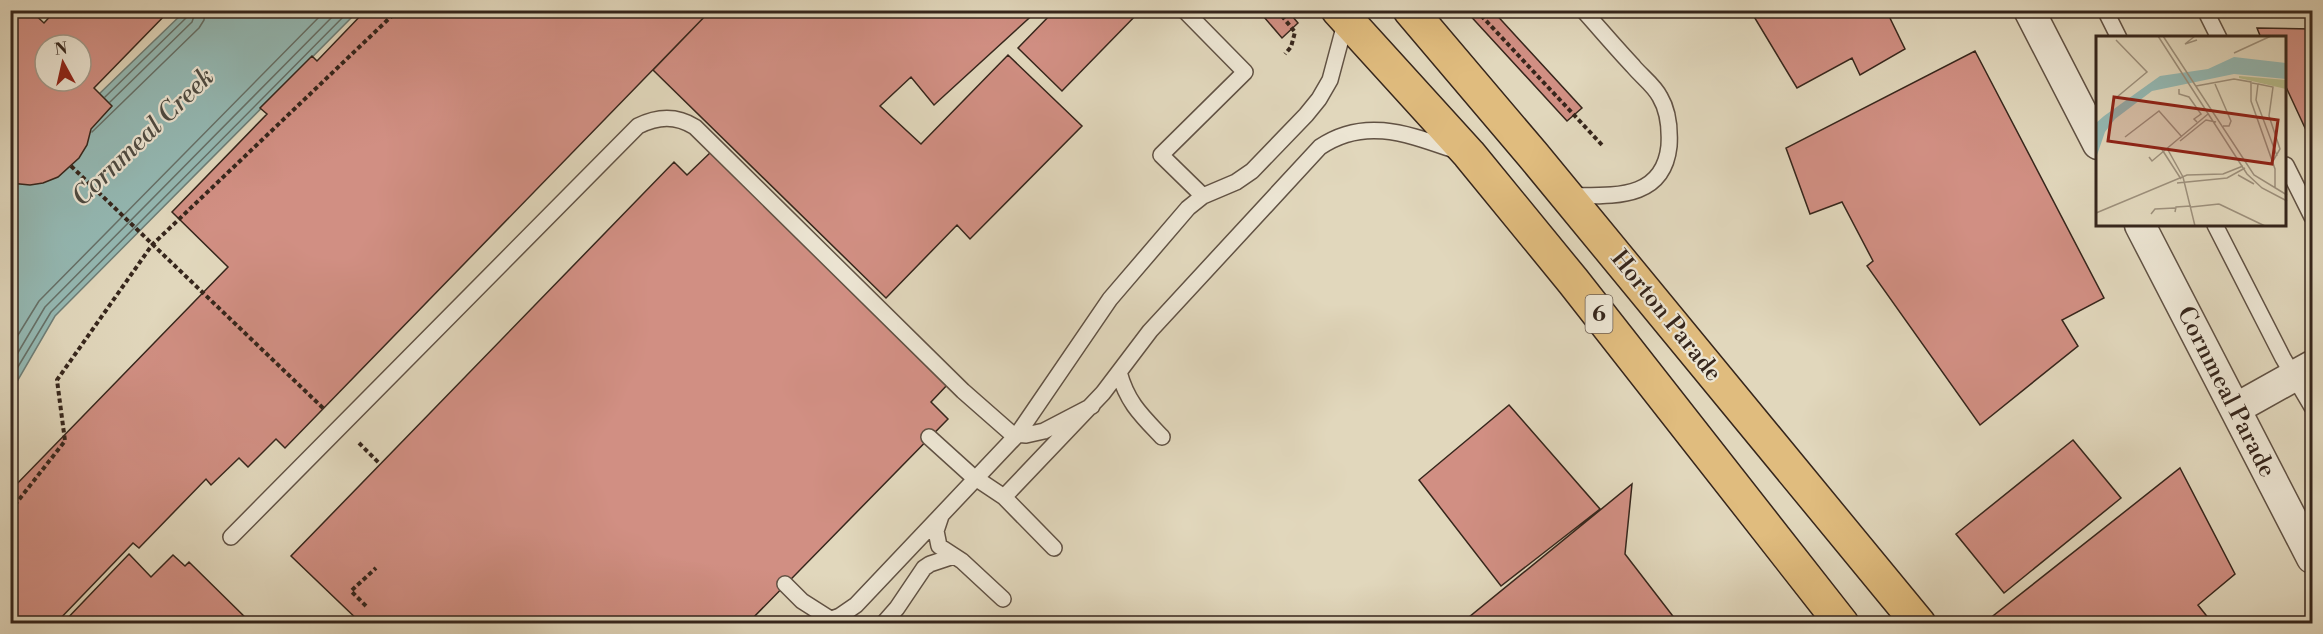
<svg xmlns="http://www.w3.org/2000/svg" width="2323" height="634" viewBox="0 0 2323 634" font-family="'Libre Bodoni',serif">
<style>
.water{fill:#94b9b4;stroke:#6e7e77;stroke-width:1.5}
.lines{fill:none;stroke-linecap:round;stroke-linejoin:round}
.shore{stroke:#657068;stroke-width:1.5}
.building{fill:#d18f83;stroke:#36261c;stroke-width:1.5;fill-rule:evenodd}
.lane-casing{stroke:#615244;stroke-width:18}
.street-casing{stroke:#615244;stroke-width:33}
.primary-casing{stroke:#36261c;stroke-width:36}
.path{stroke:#36261c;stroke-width:4;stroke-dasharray:4.5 3;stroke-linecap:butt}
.lane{stroke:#ece5d3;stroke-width:15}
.street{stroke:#ece5d3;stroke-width:30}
.primary{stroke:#e0bc7e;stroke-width:33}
.labels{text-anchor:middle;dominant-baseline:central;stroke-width:4.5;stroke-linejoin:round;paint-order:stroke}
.shield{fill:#ece5d3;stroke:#6d5f53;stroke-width:1.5}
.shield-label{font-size:22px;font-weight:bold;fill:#36261c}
.street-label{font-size:24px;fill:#36261c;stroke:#ece5d3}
.water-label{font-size:26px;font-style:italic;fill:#4e4b42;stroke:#ece5d3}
.inset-road{fill:none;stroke:#9d907c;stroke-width:1.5}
.view{fill:#8f2418;fill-opacity:0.15;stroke:#8f2418;stroke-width:3}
.inset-edge{fill:none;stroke:#36261c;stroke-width:3}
</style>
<rect width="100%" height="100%" fill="#e1d7bc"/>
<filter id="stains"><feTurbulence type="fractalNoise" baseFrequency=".00333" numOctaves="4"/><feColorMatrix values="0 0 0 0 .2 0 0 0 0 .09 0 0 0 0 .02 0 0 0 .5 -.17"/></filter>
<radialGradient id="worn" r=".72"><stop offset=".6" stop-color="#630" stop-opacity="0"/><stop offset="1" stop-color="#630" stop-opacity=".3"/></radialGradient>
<!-- water -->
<path class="water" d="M185,11H358L55,316L11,392V179Z"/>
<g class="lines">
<!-- shore -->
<path class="shore" d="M105,97L187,17L189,10
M110,102L192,22L196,10
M92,132L199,28L204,20L205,10
M10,348L39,301L326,10
M10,366L45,307L339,10
M10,380L51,312L350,10"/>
</g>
<!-- building -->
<path class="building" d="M10,10H30L44,23L56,10H170L94,88L112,106L91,129L87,145L79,158L58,177L43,183L30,185L10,183ZM45,45H81V81H45Z
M366,10H711L285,448L276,439L248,467L239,458L211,485L206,479L139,548L133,543L55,624H10V491L228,267L172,212L267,114L260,108L312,56L317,61Z
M711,10H1038L934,105L911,77L880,106L921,144L1008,55L1082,126L970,239L957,225L886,298L653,70Z
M1055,10H1141L1062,91L1018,48Z
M1258,10H1287L1298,23L1282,38Z
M1465,10H1492L1582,108L1567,121Z
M1750,10H1886L1905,49L1860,75L1852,58L1797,88Z
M2257,28L2312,29V143L2286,87V38H2261Z
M1975,51L2104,298L2062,320L2078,346L1980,425L1867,266L1873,261L1842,202L1810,214L1786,148Z
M712,151L949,383L931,402L948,419L747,624H362L291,556L674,162L687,175Z
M1509,405L1600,509L1501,586L1419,480Z
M2073,440L2121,498L2004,593L1956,534Z
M2180,468L2235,574L2198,605L2213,624L1984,623Z
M1632,484L1625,554L1679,624H1464L1463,622Z
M129,554L151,577L173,555L185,566L189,562L252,624H62Z"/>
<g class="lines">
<!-- lane casing -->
<g class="lane-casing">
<path id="lane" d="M1184,10L1245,72L1161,155L1203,196
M2105,10L2119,38
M2205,10L2219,38
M2286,165L2312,217
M1567,196C1610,195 1663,202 1669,146C1670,129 1669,112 1660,97C1654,85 1641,76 1633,66C1616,48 1600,29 1583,10
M2215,225L2283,358L2312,407
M1119,372C1127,402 1141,415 1162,437
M929,437L971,475L1004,497L1054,548
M1004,497L1103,393L1150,331L1320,147C1366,116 1410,135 1457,151
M941,516L936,531L939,546L962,561L1003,599
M231,537L638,126C658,116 676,115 695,127L963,391L1012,434L1026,435L1044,431L1092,406
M785,584L802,601L835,622
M819,624L840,616L856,605L1017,435L1110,299L1188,208L1203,196L1236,182L1252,171L1306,115L1319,99L1330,80L1346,20
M883,624L897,608L924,568L930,564L954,556"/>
</g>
<!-- street casing -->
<g class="street-casing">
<path id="street" d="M2029,10L2098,144
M2140,225L2312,558
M2235,409L2312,366"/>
</g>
<!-- primary casing -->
<g class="primary-casing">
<path id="primary" d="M1338,10L1469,154L1573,281L1842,624
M1410,10L1533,155L1919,624"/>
</g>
<!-- path -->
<path class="path" d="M1277,10L1295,32L1291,47L1285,54
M1476,10L1603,146
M71,166L324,409
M359,443L379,463
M10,511L65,441L57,380L152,245L398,10
M366,606L351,591L376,568"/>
<!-- lane -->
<use href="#lane" class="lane"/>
<!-- street -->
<use href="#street" class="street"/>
<!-- primary -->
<use href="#primary" class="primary"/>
</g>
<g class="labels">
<!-- shield labels -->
<rect class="shield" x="1585.5" y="295" width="27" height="38" rx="4.5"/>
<g class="shield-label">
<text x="1599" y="314">6</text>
</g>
<!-- street labels -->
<g class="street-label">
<text transform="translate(1666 316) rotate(51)">Horton Parade</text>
<text transform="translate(2226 392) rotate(63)">Cornmeal Parade</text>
</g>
<!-- water labels -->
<g class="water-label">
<text transform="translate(143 137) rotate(-44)">Cornmeal Creek</text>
</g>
</g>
<!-- overview -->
<g transform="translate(2096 36)">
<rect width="190" height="190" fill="#e1d7bc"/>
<path d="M143,40L190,44V53L143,42Z" fill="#b7bd8d"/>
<path d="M138,21L190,27V43L138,38L56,55L19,83L9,96L0,122V87L8,80L64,40L112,33Z" fill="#94b9b4"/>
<path class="inset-road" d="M62,0L151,138L166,152L191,165M67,0L158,139L191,159M99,0L89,8L101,4M20,4L51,36L21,61M138,17L175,0M156,47L162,48L160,64L181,120M119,48L135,85L133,90H127M162,48L177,51L173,80L184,113L177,125M100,50L138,43L155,46V65L179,133V152M83,53V58L93,61L105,78L98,83L101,86M29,101L63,75L86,101M84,105L110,84L120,86M65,112L85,143M72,114L87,141L99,190M53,121L56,125L112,78M142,139L158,148M81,147L131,142L149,132M123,168L169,190M95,171L123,168M79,176L80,171L95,170M0,177L91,139L127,138L147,130M55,178L59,173L79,172"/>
<path class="view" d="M18,61L182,84L176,128L12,105Z"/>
<rect width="190" height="190" class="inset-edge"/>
</g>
<!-- margin -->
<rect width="2323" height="634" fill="none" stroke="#e1d7bc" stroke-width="36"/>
<rect x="12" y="12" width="2299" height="610" fill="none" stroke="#36261c" stroke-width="3"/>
<rect x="18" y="18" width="2287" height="598" fill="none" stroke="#36261c" stroke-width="1.5"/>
<!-- north arrow -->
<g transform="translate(63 63) rotate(352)"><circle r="28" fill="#ece5d3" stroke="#a3998a" stroke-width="1.5"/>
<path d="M0-4.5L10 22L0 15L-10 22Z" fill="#8f2418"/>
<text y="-9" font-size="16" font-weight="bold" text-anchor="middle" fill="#36261c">N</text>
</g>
<rect width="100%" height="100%" filter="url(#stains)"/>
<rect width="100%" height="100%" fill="url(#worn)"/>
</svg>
